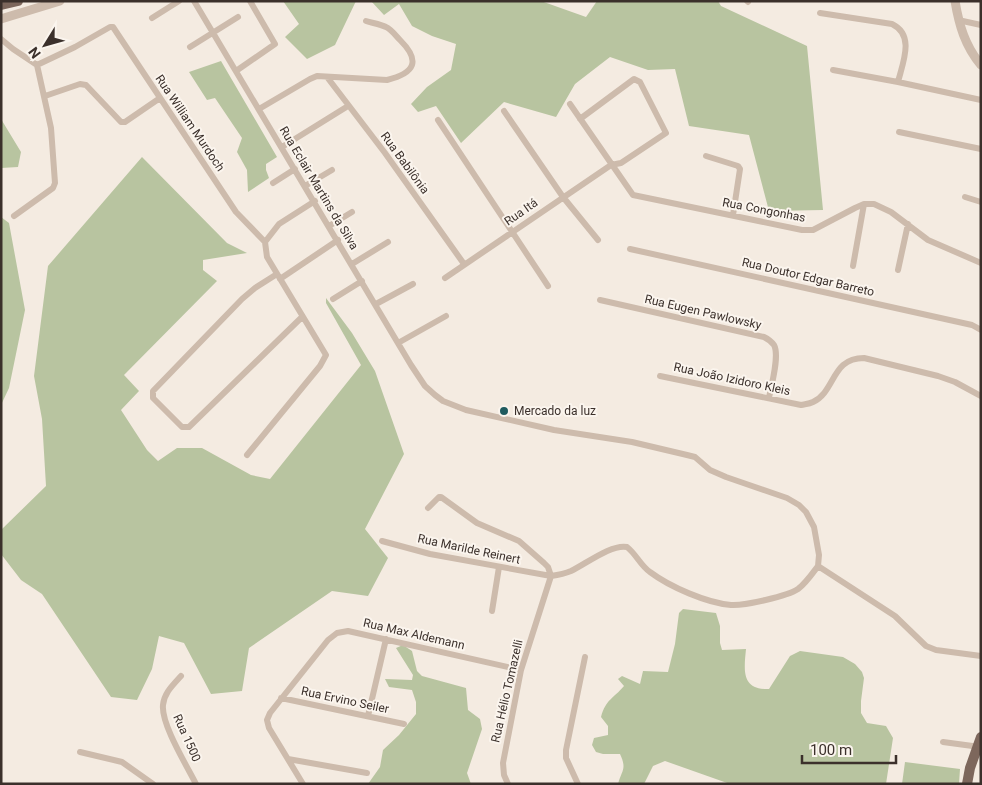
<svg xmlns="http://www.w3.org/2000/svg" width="982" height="785" viewBox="0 0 982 785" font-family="Roboto,sans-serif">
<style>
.green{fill:#b8c4a0}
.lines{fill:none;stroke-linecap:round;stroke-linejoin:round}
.minor{stroke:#cdbbac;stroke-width:6}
.tertiary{stroke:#cdbbac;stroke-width:9}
.primary{stroke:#7d675c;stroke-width:10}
.poi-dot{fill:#1f5a5e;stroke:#fbf5ee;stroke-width:2}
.labels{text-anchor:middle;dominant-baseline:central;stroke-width:4;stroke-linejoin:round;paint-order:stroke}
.street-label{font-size:12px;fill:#3b302b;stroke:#fbf5ee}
.poi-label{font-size:12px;fill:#3b302b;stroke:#fbf5ee;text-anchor:start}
</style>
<rect width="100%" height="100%" fill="#f4ebe1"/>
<!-- green -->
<path class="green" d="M283,1H356L335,45L307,59L285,37L299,24Z
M371,1H541L586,17L597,1H718L721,6L807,46L823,210L769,211L749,135L689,126L675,69L648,70L610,57L575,84L556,117L504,102L461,143L436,106L418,112L411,104L427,87L451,70L456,44L432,36L412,26L399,4L384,15Z
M221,61L277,157L266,164V170L269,178L248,192L247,170L237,152L242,138L215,98L207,100L189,72Z
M1,119L21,152L18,167L1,168Z
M142,157L227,243L247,253L203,260V270L217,281L124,375L139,391L121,410L147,450L158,461L177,448H202L251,475L270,479L361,365L326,303V298L352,333L375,371L404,454L365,529L388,558L368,596L332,591L249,648L242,691L211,694L184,643L159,636L152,669L137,700L111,697L42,594L21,580L1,554V530L46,486L42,419L34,376L48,266Z
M1,217L9,223L25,310L9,388L1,405Z
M683,609L716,613L720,626V643L722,650L746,649C744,670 741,690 769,689L790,656L800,651L843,657L855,664L862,672L864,678L861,701V713L867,723L886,726L893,738L886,784H730L665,761L653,766L644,784H618C622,770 627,769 620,754H603L596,752L592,745L594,738L608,735V726L601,717C606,699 613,699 624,686L618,679L622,676L640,684L643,671L668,672L675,644L679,613Z
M403,645L412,651L417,671L422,676L466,688L468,710L480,719L482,729L467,773L471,784H368L380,767L383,750L399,735L416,714V702L412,690L389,687L385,679L412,680L413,675L396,648Z
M905,762L960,769L959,784H902Z"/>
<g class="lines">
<!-- minor -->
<path class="minor" d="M194,1L411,365L425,386L435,395L443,401L466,410L554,430L632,442L687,455L695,457L710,470L726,477L787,498L799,505L806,512L814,527L819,555L818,566L895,616L926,646L936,650L981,656
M747,1L748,2
M820,13L892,24C915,35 903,62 898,82
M152,18L179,1
M958,20L981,25
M1,39L13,49L37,65L51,128L55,183L53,188L14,216
M190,47L238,17
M37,65L75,47L110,27H113L236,212L265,242
M833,70L898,82L981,100
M236,71L275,44L250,1
M327,77L385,153L464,264
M45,96L80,84L86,85L121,122H125L160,98
M570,104L633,195L802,230H813L855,208L864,204H874L891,212L928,240L981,263
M259,109L310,79L317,76L387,80C415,73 421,61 400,40C396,36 391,29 386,27C380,24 372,23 366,21
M504,111L563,197L598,240
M438,120L548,286
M899,132L981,149
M282,147L348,106
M706,156L738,166L740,169L733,215
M273,183L295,169
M305,186L332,170
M965,197L981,202
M329,226L352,212
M265,242L279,224L315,201
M630,249L972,325L981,330
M352,264L388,242
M853,266L864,204
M898,270L908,224
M277,274L255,288L242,299L153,391V398L182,427H189L302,317
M445,278L611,165L621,163L666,133L640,82L634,79L580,119
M280,279L338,240
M333,299L362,281
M600,300L764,337C768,339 771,341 774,345C780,356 771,386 769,398
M376,304L413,284
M398,343L446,316
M660,376L801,405C805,404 809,404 813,402C836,391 831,358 864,358L938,376L955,382L981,396
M247,455L320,366L326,355L267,257L265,242
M428,508L439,497H441L477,523L519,541L544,563L548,567L551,576
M382,541L430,554L551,576C558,575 564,574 571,571C586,564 611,544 627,547C636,554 641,566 650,572C670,587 707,603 731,605C744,606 788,596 798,589C806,583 812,574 818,566
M492,611L499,567
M181,676C173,685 164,693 163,705C161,724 187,766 196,784
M281,698L404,724
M368,716L386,639
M943,742L980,747
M80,752L122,762L153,784
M288,759L367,773
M303,784L269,728L267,720L270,713L328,640L337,633L348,631L521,670
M508,784L504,775L503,763L521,670L551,576
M578,784L566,758V750L585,657"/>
<!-- tertiary -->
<path class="tertiary" d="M955,1C959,25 965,46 981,65
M1,19L60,1"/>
<!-- primary -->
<path class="primary" d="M1,5L18,1
M967,784L970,768L981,737"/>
</g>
<!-- markers -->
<circle class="poi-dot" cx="504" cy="411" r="5"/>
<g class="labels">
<!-- street labels -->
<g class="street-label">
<text transform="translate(190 123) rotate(56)">Rua William Murdoch</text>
<text transform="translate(405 163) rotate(54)">Rua Babilônia</text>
<text transform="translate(319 188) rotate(59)">Rua Eclair Martins da Silva</text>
<text transform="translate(764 210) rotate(11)">Rua Congonhas</text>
<text transform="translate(521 212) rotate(-35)">Rua Itá</text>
<text transform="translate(808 277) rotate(13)">Rua Doutor Edgar Barreto</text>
<text transform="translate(703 312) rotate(13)">Rua Eugen Pawlowsky</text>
<text transform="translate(732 379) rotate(12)">Rua João Izidoro Kleis</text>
<text transform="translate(469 549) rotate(12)">Rua Marilde Reinert</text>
<text transform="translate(414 634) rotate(13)">Rua Max Aldemann</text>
<text transform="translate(507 691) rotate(-77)">Rua Hélio Tomazelli</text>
<text transform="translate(345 700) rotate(12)">Rua Ervino Seiler</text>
<text transform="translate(187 738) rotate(66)">Rua 1500</text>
</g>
<!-- poi labels -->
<g class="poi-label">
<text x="514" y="411">Mercado da luz</text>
</g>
</g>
<!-- border -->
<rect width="982" height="785" fill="none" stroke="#3b302b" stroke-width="5"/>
<!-- north arrow -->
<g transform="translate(45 45) rotate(233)" stroke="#fbf5ee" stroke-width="4" paint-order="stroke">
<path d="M0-4L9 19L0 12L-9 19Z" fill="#3b302b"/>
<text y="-8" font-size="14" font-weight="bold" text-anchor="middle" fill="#3b302b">N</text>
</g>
<!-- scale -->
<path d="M802 755v8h94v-8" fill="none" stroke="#3b302b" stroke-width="2.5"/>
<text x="810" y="755" font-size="15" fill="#3b302b" stroke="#fbf5ee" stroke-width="4" paint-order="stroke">100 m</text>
</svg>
